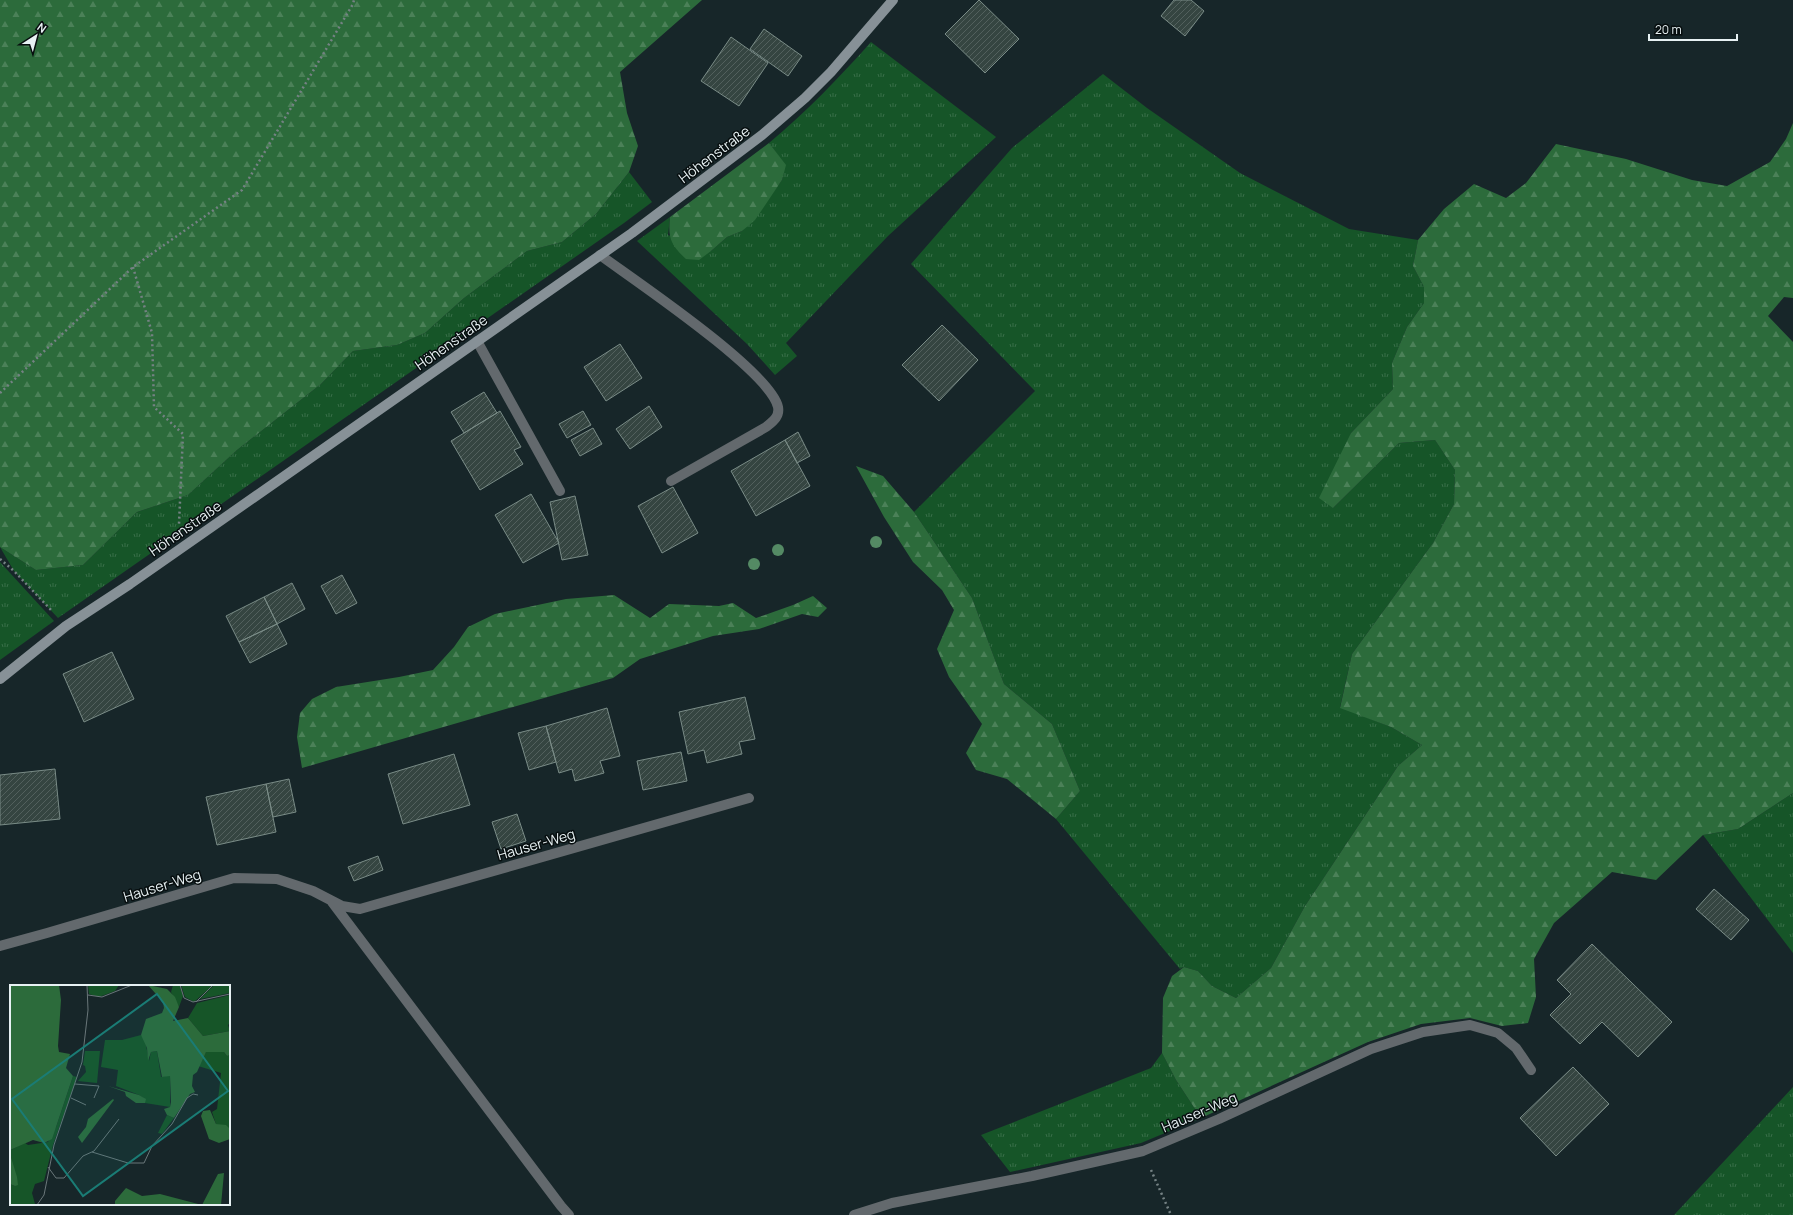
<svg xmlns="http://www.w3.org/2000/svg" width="1793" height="1215" viewBox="0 0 1793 1215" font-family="Manrope,sans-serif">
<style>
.grass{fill:url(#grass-tufts)}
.forest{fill:url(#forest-firs)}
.building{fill:url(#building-hatch);stroke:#7a8c87}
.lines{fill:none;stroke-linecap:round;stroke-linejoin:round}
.path{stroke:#758284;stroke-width:2.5;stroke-dasharray:2 3;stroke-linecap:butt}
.lane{stroke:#63696d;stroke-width:10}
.street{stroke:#63696d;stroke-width:10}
.secondary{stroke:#879197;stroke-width:10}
.tree{fill:#548a64}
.labels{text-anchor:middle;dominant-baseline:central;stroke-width:3;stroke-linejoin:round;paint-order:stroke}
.street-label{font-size:14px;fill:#e7f1f3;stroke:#070e0f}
.inset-road{fill:none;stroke:#6a777a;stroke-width:1}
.view{fill:#1a7c75;fill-opacity:0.15;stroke:#1a7c75;stroke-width:2}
.inset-edge{fill:none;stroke:#e7f1f3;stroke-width:2}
</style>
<defs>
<pattern id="grass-tufts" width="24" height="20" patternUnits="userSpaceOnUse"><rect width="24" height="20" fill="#165528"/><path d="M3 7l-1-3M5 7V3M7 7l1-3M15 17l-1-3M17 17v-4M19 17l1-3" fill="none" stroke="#386e48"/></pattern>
<pattern id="forest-firs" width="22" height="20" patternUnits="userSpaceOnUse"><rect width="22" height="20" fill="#2c6b3b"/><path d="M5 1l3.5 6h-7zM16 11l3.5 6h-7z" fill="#4b8158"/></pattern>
<pattern id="building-hatch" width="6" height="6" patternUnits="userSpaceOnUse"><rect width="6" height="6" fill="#354541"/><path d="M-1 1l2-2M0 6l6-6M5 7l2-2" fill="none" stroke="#52605d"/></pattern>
</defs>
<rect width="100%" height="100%" fill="#172629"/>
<!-- grass -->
<path class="grass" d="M871,42L996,137L888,236L786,343L797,356L775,375L747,344L637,241L670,217L668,235L711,251L727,237L742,231L769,198L782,180L785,165L769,143C806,112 839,78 871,42Z
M1103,74L1147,108L1240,173L1349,229L1418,240L1413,266L1424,287V303L1407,327L1392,363L1393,389L1351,433L1333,508L1399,443L1435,440L1455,470L1454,504L1433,543L1352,654L1340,707L1391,727L1422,745L1398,766L1305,906L1271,968L1236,998L1212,986L1198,971L1184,967L1180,969L1056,819L1080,791L1052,724L1004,684L972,598L914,512L1035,391L911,264L1012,148Z
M629,172L652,202L624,223L58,618L14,571L0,547L36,570L83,565L137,512L188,495L237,450L321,384L353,351L397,345L425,333L464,298L527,251L562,242L596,214Z
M0,562L54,621L0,660Z
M1793,793V953L1703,835L1738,829Z
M1162,1053L1176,1080L1201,1118L1141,1143L1010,1172L981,1135L1151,1068Z
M1793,1087V1215H1674Z"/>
<!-- forest -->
<path class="forest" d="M0,0H702L620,72L627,113L638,146L629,172L596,214L562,242L527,251L464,298L425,333L397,345L353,351L321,384L237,450L188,495L137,512L83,565L36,570L0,547Z
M1793,123V298L1784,297L1768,316L1793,342V793L1738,829L1703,835L1656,880L1612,872L1554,923L1534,959L1536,997L1528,1023L1502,1026L1470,1018L1421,1024L1368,1042L1201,1118L1176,1080L1162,1053L1163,998L1172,976L1184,967L1198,971L1212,986L1236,998L1271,968L1305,906L1398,766L1422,745L1391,727L1340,708L1352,654L1433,543L1454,504L1455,470L1435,440L1399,443L1333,508L1319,498L1351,433L1393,389L1392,363L1407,327L1424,303V287L1413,266L1418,240L1444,209L1474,184L1506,198L1526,183L1556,144L1626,159L1692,180L1727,186L1770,162L1786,139Z
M769,143L786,165L782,180L755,220L742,231L727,237L711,251L699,260L686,259C670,244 668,238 670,217Z
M856,466L883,476L914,512L972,598L1004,684L1052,724L1080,791L1056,819L1007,779L976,770L966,753L982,724L949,677L937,649L954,610L942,590L913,562L884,517Z
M614,595L650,618L669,604L719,606L733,603L756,618L793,605L813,596L827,608L818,617L802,614L759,629L713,636L640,659L613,678L302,768L297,737L300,713L312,699L336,687L399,677L433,670L454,647L468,627L495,614L566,599Z"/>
<!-- building -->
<path class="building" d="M979,0L1019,39L985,73L945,34Z
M1174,0H1191L1204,11L1185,36L1161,16Z
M764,29L802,56L788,76L750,49Z
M731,37L768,63L739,106L701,81Z
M942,325L978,360L939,401L902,365Z
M620,344L642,378L606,401L584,367Z
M484,392L497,413L464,433L451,412Z
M649,406L662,427L630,449L616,429Z
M500,411L521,447L514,450L523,464L480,490L451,441Z
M583,411L591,425L567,438L559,424Z
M593,428L602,444L580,456L571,440Z
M798,432L810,456L797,463L785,440Z
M785,440L810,486L756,516L731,471Z
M673,487L698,533L662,553L638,506Z
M531,494L559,543L523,563L495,515Z
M575,496L588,555L562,560L550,502Z
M342,575L357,603L336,614L321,586Z
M292,583L305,609L277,624L264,597Z
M264,597L277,624L239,642L226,616Z
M277,624L287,644L250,663L239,642Z
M112,652L134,699L84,722L63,674Z
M745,697L755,739L739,742L742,754L707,763L704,750L688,754L679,712Z
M607,708L620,756L600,761L604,773L575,781L572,769L559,773L546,726Z
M546,726L556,762L529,770L518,733Z
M681,752L687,781L643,790L637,761Z
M454,754L470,805L403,824L388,774Z
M55,769L60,819L0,825V775Z
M289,779L296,812L273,817L266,784Z
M266,784L276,832L217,845L206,797Z
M517,814L526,841L501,849L492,822Z
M378,856L383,870L354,881L348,867Z
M1714,889L1749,920L1731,940L1696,909Z
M1592,944L1672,1022L1638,1057L1602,1022L1580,1044L1550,1015L1571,994L1557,980Z
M1573,1067L1609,1104L1556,1156L1520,1118Z"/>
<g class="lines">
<!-- path -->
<path class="path" d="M133,267L152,333L154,407L183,434L179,524
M0,393L133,267L242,190L353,4L354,0
M0,559L14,571L52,611
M1151,1170L1171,1215"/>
<!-- lane -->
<path class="lane" d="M600,255C634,280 770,371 778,407C780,417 772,422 766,427L671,481
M477,341L560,491"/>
<!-- street -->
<path class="street" d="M332,902L561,1206L569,1215
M0,946L47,933L234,878L277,879L313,891L342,906L360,909L749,798
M854,1215L892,1203L1032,1176L1143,1151L1219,1119L1371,1049L1423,1032L1470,1025L1498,1033L1516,1048L1531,1070"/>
<!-- secondary -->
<path class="secondary" d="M0,679L66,626L130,584L632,233L762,135L805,98L831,72L893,0"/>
</g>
<!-- trees -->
<g class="tree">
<circle cx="876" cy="542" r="6"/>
<circle cx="778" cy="550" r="6"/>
<circle cx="754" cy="564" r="6"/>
</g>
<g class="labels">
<!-- street labels -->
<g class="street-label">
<text transform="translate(714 154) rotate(-37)">Höhenstraße</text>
<text transform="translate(451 342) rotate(-35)">Höhenstraße</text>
<text transform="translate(185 528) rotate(-35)">Höhenstraße</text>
<text transform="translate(536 844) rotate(-16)">Hauser-Weg</text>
<text transform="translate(162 885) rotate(-17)">Hauser-Weg</text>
<text transform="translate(1199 1112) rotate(-23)">Hauser-Weg</text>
</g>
</g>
<!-- overview -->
<g transform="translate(10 985)">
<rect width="220" height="220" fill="#172629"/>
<path d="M78,0L82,1L109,0L105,6L89,12L79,9ZM163,0H170L173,11L169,22L161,7ZM171,0H203L184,17L175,12ZM204,0H220V8L190,14ZM220,10V38L218,40L220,46L193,51L178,33L187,18ZM131,50L135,55L139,76L141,67L147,66L151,92L160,90V122L135,118V114L129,110L106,101L108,85L91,82L95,55H112ZM75,66H90L87,98L68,96L76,87L75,81L73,80ZM196,67H214L217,71L220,70V144L206,139L202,127L207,124L211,88L188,81ZM63,91L67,92L43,160L34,196L25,199L22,208L25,219L0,220V199L5,201L0,165L15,158L18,160L38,157L46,142ZM157,130L164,133L152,149L148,148Z" fill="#165528"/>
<path d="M0,0H49L51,15L48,61L49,67L60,69L56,83L63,91L42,154L34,158L23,155L0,165ZM138,0L157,4L165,12L169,22L163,36L178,33L193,51L220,46V70L217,71L214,67H196L187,87L183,90L182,101L185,107L180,109L164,133L157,130L154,124L160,122L161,117L160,91L152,92L147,66L141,67L138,76L137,63L131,50L136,34L152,28L154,23L153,17ZM98,101L129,110L136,114L135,118H126L116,111L115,107ZM103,114L104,115L72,158L68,152L76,142L78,134ZM200,125L206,139L216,140L220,144V154L209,158L199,154L191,131L193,126ZM0,169L7,192L8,200L5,201L0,199ZM214,188L211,220H105V216L116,203L132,211L150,209L192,220L208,189Z" fill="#2c6b3b"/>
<path class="inset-road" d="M170,0L174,13L183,17L220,9M78,10L92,12L122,0M186,17L203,0M65,99L89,101L84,113M61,113L76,120M82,167L118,178H134L142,161L162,139L177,113L183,109L188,110M38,182L46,193H54L73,171L84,166L109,134M27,220L34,210L44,160L72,77L78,25L77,0"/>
<path class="view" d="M147,9L218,106L73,211L2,114Z"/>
<rect width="220" height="220" class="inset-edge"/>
</g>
<!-- north arrow -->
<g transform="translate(36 36) rotate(36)" stroke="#070e0f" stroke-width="3" paint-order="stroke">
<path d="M0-3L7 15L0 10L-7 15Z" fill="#e7f1f3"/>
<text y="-6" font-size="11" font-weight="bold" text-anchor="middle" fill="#e7f1f3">N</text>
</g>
<!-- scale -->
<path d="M1649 34v6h88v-6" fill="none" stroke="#e7f1f3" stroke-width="2"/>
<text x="1655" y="34" font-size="12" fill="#e7f1f3" stroke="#070e0f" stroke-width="3" paint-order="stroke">20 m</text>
</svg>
